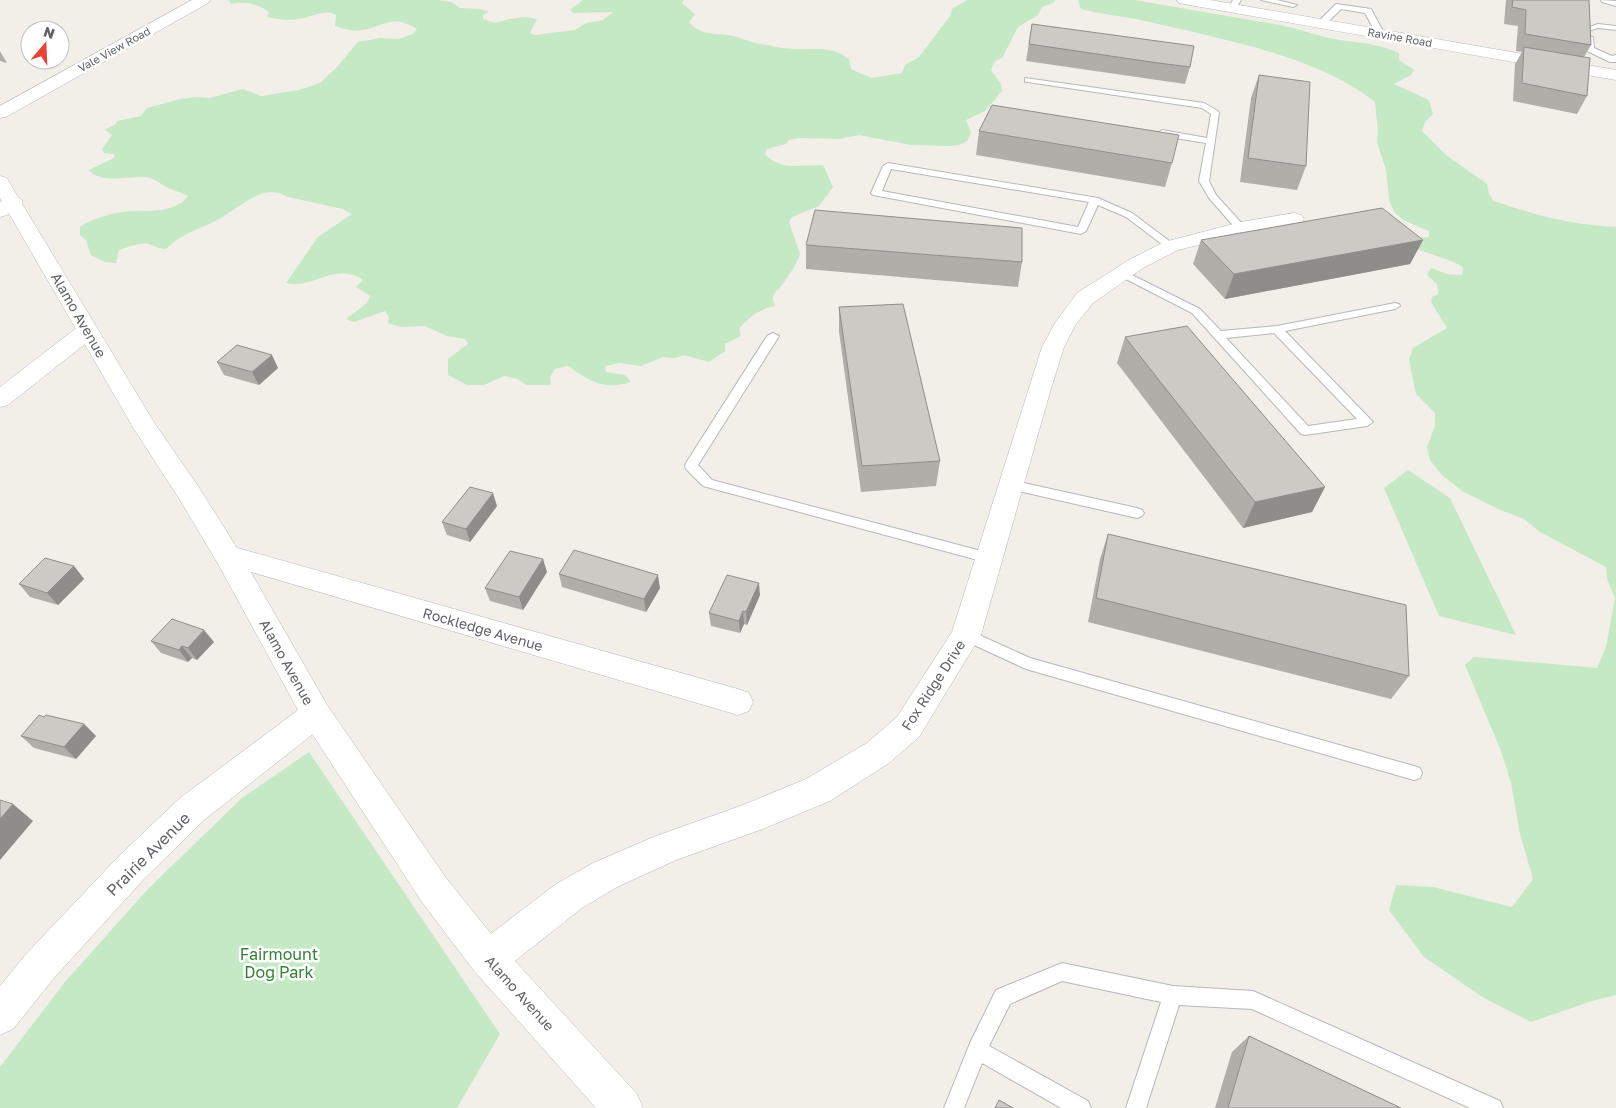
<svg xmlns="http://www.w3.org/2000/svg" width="1616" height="1108" viewBox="0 0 1616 1108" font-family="'Golos Text',sans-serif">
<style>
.green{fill:#c5e8c5}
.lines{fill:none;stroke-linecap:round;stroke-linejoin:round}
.lane-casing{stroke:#b5b8bc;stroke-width:2}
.street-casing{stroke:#b5b8bc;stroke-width:1}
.secondary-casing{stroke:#b6babf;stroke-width:1}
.lane{fill:#fff;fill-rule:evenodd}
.street{fill:#fff;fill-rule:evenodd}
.secondary{fill:#fff;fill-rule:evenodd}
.wall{fill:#afaea9}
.shaded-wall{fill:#8f8d8a}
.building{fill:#cccac5;stroke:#8f8d8a}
.labels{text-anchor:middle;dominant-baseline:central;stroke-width:5;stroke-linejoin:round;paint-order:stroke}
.far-street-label{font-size:11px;fill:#5f6368;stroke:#fff}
.street-label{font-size:14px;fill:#5f6368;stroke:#fff}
.near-street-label{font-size:16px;fill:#5f6368;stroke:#fff}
.near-park-label{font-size:16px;fill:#348238;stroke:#fff}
</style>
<rect width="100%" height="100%" fill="#f1efe8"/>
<!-- green -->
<path class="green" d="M229,0H437L452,2L460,8L481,9L489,12L483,15V19L495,23C510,19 522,15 537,19L530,33L534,35L575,30L586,23L603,20L613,12L573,13L570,10L583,0H684L682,3L695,14L689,22C700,35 712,33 727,35C738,36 749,42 760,44C771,46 783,49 795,49C815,50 832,45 849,59L851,69L871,78L902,73L905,65L919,57L950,16L952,9L967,0H1055L1053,3L1042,7L1038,15L1018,27L1002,58L995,61L991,70L1001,84L1002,91L985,111L966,120L971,133L967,141L959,145L948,146L911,145L859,135L838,139L800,138L789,140L786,144L767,149L765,154C781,172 802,164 823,165L833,187L819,206L792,217L789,222L800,254C796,265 789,275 782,285C779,290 774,291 773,298C773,300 774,303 775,306C759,309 749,317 739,329L741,336L725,344V351L709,362L684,355L675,358L663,357L641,366L619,363L605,366L606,372L625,375L631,382C604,391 590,381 568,366L555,369L550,377L551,385H526L518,379L504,376L484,385H467L448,375V359L468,344L465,339L447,336L425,326L401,327L388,323L389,317L385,311L354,322L346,319L367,303L370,296L356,287L362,281V279C332,262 316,289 286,283L318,237L352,214L343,209L288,197C263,181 239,209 219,219C199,230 183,232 166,249C159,249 155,246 149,244C140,242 128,247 119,250L116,263L105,262L91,255L86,240L80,235V227C94,217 116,212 133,211C152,211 176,212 188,196C181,192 170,190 163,185C156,180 151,177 142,177C127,176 99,184 89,170L114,158L115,154L104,153L102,149L112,135L105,130L116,124L117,121L141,116L147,108L180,99L196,97L209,98L243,89L261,96L299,90L320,83L337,67L358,42L380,38L399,39L413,34L417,29C394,14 386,25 363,30C354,32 344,29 335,26L336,15C323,8 312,18 298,19C288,21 277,19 267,17L269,12C258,4 245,1 231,4Z
M1078,0C1097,0 1118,0 1135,0C1185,9 1235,17 1285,26C1300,29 1314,35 1329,38C1353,43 1376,42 1399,53V60L1414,70L1411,75L1394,84L1429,100L1433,114L1425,122L1422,131L1446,155L1487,184L1489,194L1494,201C1534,215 1573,225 1616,227V995L1592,1001L1531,1022L1484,998L1424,957L1389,910L1396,885L1433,887L1512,907L1533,879L1520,834L1511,783L1501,751L1465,665L1474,657L1597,668L1606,647L1615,598L1607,579L1606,567L1540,532L1524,519L1498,509L1462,491L1442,475L1430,460L1427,447L1435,426V413L1416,394L1409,360L1413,348L1447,328L1431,302L1432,297L1438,294L1437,284L1427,275L1431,268L1447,274L1462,275L1463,267L1454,262L1417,249V238L1429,237V231L1403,220L1394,212L1389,199L1386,170L1377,142L1378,132L1375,102C1315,54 1215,38 1141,20C1121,16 1100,14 1081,9Z
M1408,470L1450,498L1516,635L1439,616L1384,488Z
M309,752L500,1034L457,1108H0V1067L65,982L147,890L242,798Z"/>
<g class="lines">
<!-- lane casing -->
<g class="lane-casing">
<path id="lane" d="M1233,0H1241L1235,10H1229L1228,8Z
M1261,0H1277L1297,5L1293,7Z
M1601,0L1616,1V6L1602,2Z
M1336,4L1371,9L1384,33L1377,35L1365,13L1341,9L1324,26H1318V22Z
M1598,24L1616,26V30L1598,28L1588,31L1584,29Z
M1586,35L1593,37L1594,48L1612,56L1616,55V62H1610L1587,51Z
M1025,78L1204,103L1218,111L1219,113L1209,181L1216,195L1246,228L1245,230H1237L1209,198L1199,181L1206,143L1162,136L1158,133L1162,130L1207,138L1211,114L1202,108L1028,82H1025Z
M888,163L1098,198L1132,213L1176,246L1171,249L1167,248L1126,217L1098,205L1086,231L1081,234L873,195L871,193L883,166ZM891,169L1089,202L1078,227L882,191Z
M1122,270L1200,309L1221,331L1277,326L1395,303L1399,304L1400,306L1395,309L1285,331L1373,422L1367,426L1305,435L1301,434L1192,313L1118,275L1117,273L1118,271ZM1274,333L1357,419L1308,426L1226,338Z
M773,333L779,336L698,465L712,480L989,553L994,554L996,558L994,562L989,563L703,486L686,469L685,466L686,463L767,336Z
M1010,480L1137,508L1142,510L1144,513L1142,516L1137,518L1005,488L1004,485L1005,482Z
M966,629L1030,658L1414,766L1420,768L1422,773L1420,778L1414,780L1026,669L961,639L959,635L961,631Z
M1062,963L1173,986L1253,991L1500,1101L1503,1108H1470L1252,1009L1179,1005L1146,1108H1126L1161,1002L1062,981L1010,1004L989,1046L1088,1101L1091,1108H1061L982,1063L964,1108H944L970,1043L996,990Z"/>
</g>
<!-- street casing -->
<g class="street-casing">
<path id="street" d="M192,0H210L208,3L6,117L0,118V106Z
M13,196L20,198L23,202L7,215L0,217V202Z
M1294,213L1301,215L1304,219L1301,223L1242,234L1178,250L1143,268L1093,303L1076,324L1064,347L1050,392L981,635L919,737L889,763L830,801L760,830L676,860L617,887L582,908L501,972L488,977L475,972L470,959L475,946L556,884L593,863L656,836L743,805L806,779L867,743L897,717L952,632L1042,347L1055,323L1077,293L1129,260L1164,242L1241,222Z
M87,324L95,326L98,331L95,336L8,405L0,407V387L79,326Z
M227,545L738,689L749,693L753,702L749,711L738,715L217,562L213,555L217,548Z
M316,701L327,705L332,714L327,723L204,820L143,880L54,978L13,1029L0,1035V986L28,952L119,856L180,798L305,705Z"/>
</g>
<!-- secondary casing -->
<g class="secondary-casing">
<path id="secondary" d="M1177,0H1210L1616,70V80L1184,4L1179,3Z
M0,176L7,178L9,182L155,424L198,486L237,548L327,705L446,878L501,946L637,1094L643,1108H596L475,972L422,902L305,723L217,562L180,500L134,429L0,198Z"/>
</g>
<!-- lane -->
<use href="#lane" class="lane"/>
<!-- street -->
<use href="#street" class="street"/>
<!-- secondary -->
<use href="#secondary" class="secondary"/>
</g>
<!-- wall -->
<path class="wall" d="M1506,0H1589L1591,45L1584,57L1587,96L1577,114L1513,101L1515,64L1522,52L1516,51L1518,26L1504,24Z
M1032,24L1190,67L1185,84L1026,61Z
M0,51L7,63L0,61Z
M1259,75L1306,166L1297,190L1240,182L1251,98Z
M979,131L1172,163L1165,187L976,155Z
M1201,240H1423L1410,264L1225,299L1193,264Z
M806,245L1022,262L1018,287L806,269Z
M839,307L940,461L936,486L861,492L839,332Z
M1125,337L1325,487L1312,512L1243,528L1117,363Z
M217,362L278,368L259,385L224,375Z
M497,506L470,542L447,535L442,522Z
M1108,534L1409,676L1391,699L1088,622L1100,559Z
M74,566L84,579L58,605L30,597L19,584Z
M547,572L523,610L490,601L485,588Z
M559,574L660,588L646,612L562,587Z
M760,595L747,625L744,624L740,633L711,626L709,613Z
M151,641L214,642L197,660L192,658L188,662L161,653Z
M84,724L96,736L76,759L34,748L21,736Z
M1249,1036L1401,1108H1215L1232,1052Z"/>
<!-- shaded-wall -->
<path class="shaded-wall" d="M1423,240L1410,264L1225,299L1234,274Z
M272,355L278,368L259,385L252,372Z
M1325,487L1312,512L1243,528L1255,502Z
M493,493L497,506L470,542L466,529Z
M543,559L547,572L523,610L519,597Z
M74,566L84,579L58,605L47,593Z
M658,575L660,588L646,612L644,599Z
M759,583L760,595L747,625L746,612Z
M743,611L744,624L740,633L739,621Z
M204,630L214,642L197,660L188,648Z
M182,646L192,658L188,662L179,650Z
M84,724L96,736L76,759L64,747Z
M13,804L33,821L0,860V819Z"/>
<!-- building -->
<path class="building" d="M1513,0H1589L1591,45L1525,34L1526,10L1512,7Z
M1032,24L1194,46L1190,67L1158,63L1029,44Z
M1524,47L1590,58L1587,96L1522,83Z
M1259,75L1310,82L1306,166L1248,158Z
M992,105L1179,135L1172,163L979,131Z
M1382,208L1423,240L1234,274L1201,240Z
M815,210L1022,228V262L806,245Z
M903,304L940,461L862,466L839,307Z
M1187,326L1325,487L1255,502L1125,337Z
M237,345L272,355L252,372L217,362Z
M470,487L493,493L466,529L442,522Z
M1108,534L1406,605L1409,676L1096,598Z
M574,550L658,575L644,599L559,574Z
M510,551L543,559L519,597L485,588Z
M45,558L74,566L47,593L19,584Z
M727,575L759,583L746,612L743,611L739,621L709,613Z
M172,619L204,630L188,648L182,646L179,650L151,641Z
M39,715L44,717L46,715L84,724L64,747L21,736Z
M0,800L13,804L0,819Z
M1249,1036L1401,1108H1228Z
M999,1100L1013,1108H995Z"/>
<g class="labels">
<!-- far-street labels -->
<g class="far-street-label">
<text transform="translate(1400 37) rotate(10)">Ravine Road</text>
<text transform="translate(114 49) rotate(-29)">Vale View Road</text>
</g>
<!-- street labels -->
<g class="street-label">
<text transform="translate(79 315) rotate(60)">Alamo Avenue</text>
<text transform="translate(483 629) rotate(16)">Rockledge Avenue</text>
<text transform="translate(287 662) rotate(61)">Alamo Avenue</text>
<text transform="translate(933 685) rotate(-57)">Fox Ridge Drive</text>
<text transform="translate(520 993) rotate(48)">Alamo Avenue</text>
</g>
<!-- near-street labels -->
<g class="near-street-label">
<text transform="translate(148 854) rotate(-45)">Prairie Avenue</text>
</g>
<!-- near-park labels -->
<g class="near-park-label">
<text x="279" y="954">Fairmount<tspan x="279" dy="18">Dog Park</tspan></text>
</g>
</g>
<!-- north arrow -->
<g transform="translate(45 45) rotate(19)"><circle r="24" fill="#ffffff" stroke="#bfc1c3"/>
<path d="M0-4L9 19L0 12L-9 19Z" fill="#ea4335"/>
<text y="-8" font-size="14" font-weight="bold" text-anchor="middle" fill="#5f6368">N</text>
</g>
</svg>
